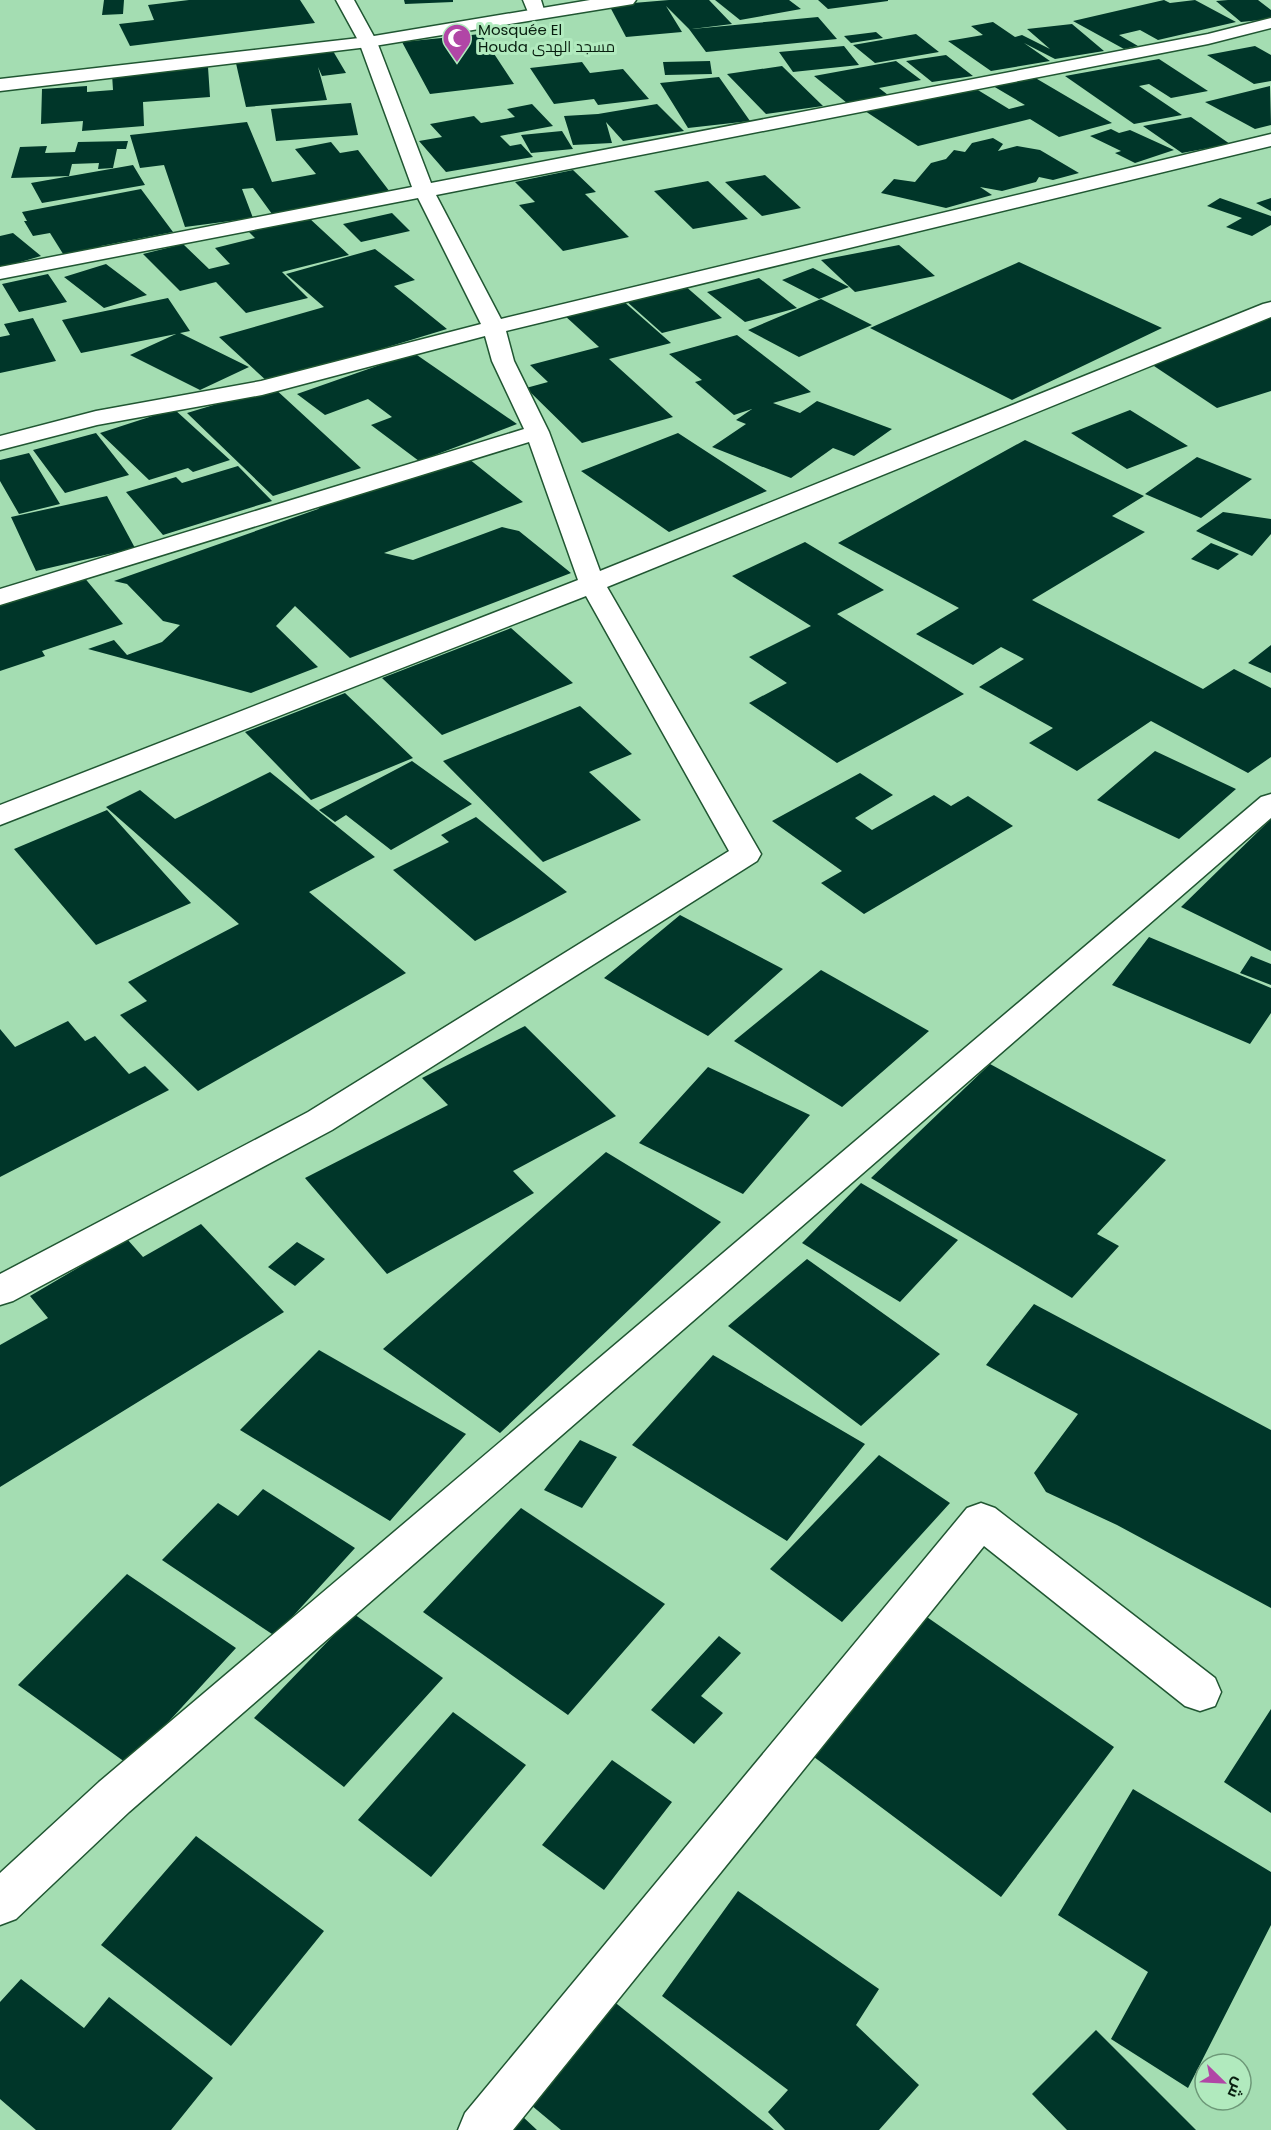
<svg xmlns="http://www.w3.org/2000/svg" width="1271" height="2130" viewBox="0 0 1271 2130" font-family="Poppins,Cairo,sans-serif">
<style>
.building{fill:#003629}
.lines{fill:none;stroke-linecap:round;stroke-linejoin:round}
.street-casing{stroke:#205632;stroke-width:3}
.secondary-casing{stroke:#205632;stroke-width:3}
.street{fill:#fff;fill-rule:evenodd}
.secondary{fill:#fff;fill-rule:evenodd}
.labels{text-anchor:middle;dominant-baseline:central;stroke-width:6;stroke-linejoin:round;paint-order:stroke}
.far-poi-label{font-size:15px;fill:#081e0f;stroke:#b1eabe;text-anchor:start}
</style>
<rect width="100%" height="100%" fill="#a4ddb2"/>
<!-- building -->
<path class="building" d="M104,0H124L123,14L102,15Z
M189,0H300L315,23L130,46L119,24L154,20L148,5Z
M404,0H453V2L405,4Z
M669,0H709L732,24L692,29L818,17L837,39L706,52L689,29L666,6L682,32L626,37L609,5Z
M715,0H789L801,9L740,20Z
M818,0H888V1L828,9Z
M1164,0L1170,3L1195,0L1236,22L1158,40L1140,30L1119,35L1138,46L1124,49L1073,21Z
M1228,0H1258L1271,10V19L1241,22L1216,1Z
M993,22L1015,37L1022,35L1050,49L1027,29L1072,24L1104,51L1055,59L1024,43L1050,61L991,71L948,41L983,35L971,26Z
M876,32L883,38L851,43L844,36Z
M481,34L514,84L430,94L402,42Z
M916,34L939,52L875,63L853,45Z
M844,46L859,65L793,72L779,52Z
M1255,46L1271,55V81L1254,84L1207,55Z
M333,51L346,73L322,76L318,67L327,100L246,107L235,59Z
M946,55L973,76L932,82L906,61Z
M1159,59L1208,91L1171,98L1149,84L1139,86L1182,115L1134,124L1065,76Z
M710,61L712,74L665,75L663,62Z
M896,61L921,80L879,88L888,95L847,103L814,76Z
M582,62L590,73L623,69L649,99L598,105L594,99L554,104L530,68Z
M782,66L823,106L766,114L727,74Z
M208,67L210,97L143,102L144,126L82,131L83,121L41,124L42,89L87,86V92L113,90L112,74Z
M1032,76L1112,123L1059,137L1030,119L918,146L862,109L968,84L1009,109L1025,105L993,86Z
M719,77L750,121L688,128L660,83Z
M1270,86L1271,125L1255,129L1205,102Z
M351,103L358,135L276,141L271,109Z
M532,104L553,126L500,136L510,146L521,144L533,157L446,172L419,141L442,137L430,124L474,116L481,123L515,117L507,109Z
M657,104L684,131L623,141L606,122L612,143L573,145L564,116L598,114Z
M1191,117L1230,144L1182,153L1143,126Z
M247,122L272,182L316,174L295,149L331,142L340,153L358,150L390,192L272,214L253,188L242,189L253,218L185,227L164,165L140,168L130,135Z
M1111,129L1119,133L1130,130L1174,150L1135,163L1115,153L1121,151L1090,136Z
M562,131L573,149L531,153L521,135Z
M993,138L1003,144L998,151L1017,146L1040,150L1079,173L1053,180L1039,177L1036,182L1002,191L980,187L992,195L946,208L881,193L894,179L915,182L931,163L946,159L954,150L965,152L972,143Z
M128,141L126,149H117L113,168L98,169L99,163L72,164L69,176L11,178L20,147L47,146L45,153L75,152L78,142Z
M133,165L145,185L42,203L31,183Z
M573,170L596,192L585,194L629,237L563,251L519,205L535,202L515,182Z
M765,175L801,208L762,216L725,182Z
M708,181L748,219L693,229L654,191Z
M141,189L173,232L101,246L104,249L65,257L50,233L33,236L24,221H27L22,212Z
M1220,198L1271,216V225L1252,236L1226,227L1242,218L1207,206Z
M1271,198V211L1256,203Z
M392,213L410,231L361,242L343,224Z
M309,218L349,255L282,272L308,298L246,313L216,282L180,291L143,254L183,244L209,269L230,264L215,248L255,238L249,232Z
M13,233L41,256L0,268V236Z
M899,245L935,276L855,292L821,260Z
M375,249L415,280L394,286L447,329L269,383L219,337L324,307L286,274Z
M1019,262L1162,328L1012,400L870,328Z
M106,264L147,295L104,308L64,277Z
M813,268L849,287L819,299L782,280Z
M48,274L67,302L19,312L2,284Z
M759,278L797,308L745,322L707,292Z
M684,285L722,318L662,333L625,300Z
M168,298L190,331L180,333L249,367L200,390L130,355L176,334L81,353L62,320Z
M821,299L872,325L799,357L748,330Z
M622,300L671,343L609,359L673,417L582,443L526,388L548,382L530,365L599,347L564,315Z
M1271,316V391L1217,408L1139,356Z
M33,318L56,361L0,373V337L10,335L4,324Z
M737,335L811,392L773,403L800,413L817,401L892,429L854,456L833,448L791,478L712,447L746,424L736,420L752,409L734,415L695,382L702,380L669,354Z
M414,353L517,424L419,461L371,425L392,417L368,399L325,415L297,394Z
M273,387L361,468L273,496L187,413Z
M174,409L230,460L193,472L188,468L149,480L100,433Z
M1130,410L1188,446L1127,469L1071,433Z
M96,433L129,475L65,493L33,450Z
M678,433L767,491L669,532L581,471Z
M1025,440L1144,496L1112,516L1145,532L1032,600L1203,689L1234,669L1271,688V757L1248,773L1151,721L1077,771L1029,743L1053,728L979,687L1024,659L1001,647L973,665L916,634L959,608L838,543Z
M459,451L523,502L384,553L413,560L502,527L519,531L571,573L350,658L295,606L276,626L318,667L251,693L88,649L114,640L127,655L162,642L180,625L163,621L127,584L114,581L318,509L331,496Z
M29,453L60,504L19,514L0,481V460Z
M1197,457L1252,479L1201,518L1145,494Z
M238,466L272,501L163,535L126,492L176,477L182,483Z
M107,496L135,548L36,571L11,517Z
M1223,512L1271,519V534L1252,556L1196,531Z
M805,542L884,590L837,614L964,694L837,763L749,703L787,683L749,657L811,626L732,576Z
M1211,543L1239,554L1218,570L1191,559Z
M83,576L123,624L42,651L45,656L0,671V602Z
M511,628L573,683L442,735L382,678Z
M1271,645V673L1248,663Z
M345,693L413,758L311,800L245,732Z
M580,706L632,754L589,772L641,820L543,862L443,761Z
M1155,751L1236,789L1179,839L1097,800Z
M412,761L472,804L391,850L346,815L335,822L319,810Z
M270,772L375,857L309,892L406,973L198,1091L120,1015L147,1001L128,982L239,924L106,807L140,790L175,819Z
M860,773L893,795L855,818L872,830L934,795L951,806L968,796L1013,826L864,914L821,883L842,871L772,821Z
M107,810L191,903L96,945L14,849Z
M476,817L567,892L475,941L393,870L449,842L441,835Z
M1271,819V951L1181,907Z
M680,915L783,969L708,1036L604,978Z
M1149,937L1271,988V1013L1250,1044L1112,985Z
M1251,956L1271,964V985L1240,973Z
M821,970L929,1031L842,1107L734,1041Z
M68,1021L85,1041L95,1036L129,1074L145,1066L169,1090L0,1177V1029L15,1047Z
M525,1026L616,1116L513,1171L534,1193L387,1274L305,1178L448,1105L422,1078Z
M990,1064L1166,1160L1097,1234L1119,1246L1072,1298L871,1178Z
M708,1067L810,1115L743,1194L639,1143Z
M606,1152L721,1222L500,1433L383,1349Z
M861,1183L958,1240L900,1302L802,1243Z
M201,1224L284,1312L0,1487V1345L48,1318L30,1296L127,1239L143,1257Z
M297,1242L325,1259L295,1286L268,1267Z
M807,1259L940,1354L861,1426L728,1326Z
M1034,1304L1271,1430V1608L1117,1525L1046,1492L1034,1473L1078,1414L986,1365Z
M319,1350L466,1434L390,1521L240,1430Z
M713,1355L865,1444L787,1541L632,1445Z
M580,1440L617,1457L582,1508L544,1490Z
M879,1455L950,1503L842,1622L770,1569Z
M263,1489L355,1548L275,1636L162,1560L218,1503L238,1516Z
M521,1508L665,1604L568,1715L423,1612Z
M127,1574L236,1648L129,1765L18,1685Z
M354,1614L443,1678L344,1787L254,1718Z
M924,1615L1114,1747L1001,1897L806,1751Z
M719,1636L741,1653L701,1696L723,1713L694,1744L651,1710Z
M1271,1709V1813L1224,1782Z
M453,1712L526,1765L431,1877L358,1820Z
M612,1760L672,1802L604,1890L542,1845Z
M1133,1789L1271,1872V1925L1188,2088L1111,2039L1148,1972L1058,1915Z
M196,1836L324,1931L231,2046L101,1945Z
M738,1891L879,1989L856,2025L919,2085L879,2130H785L768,2112L788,2090L662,1996Z
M21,1979L84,2028L109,1997L213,2078L171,2130H36L0,2099V2002Z
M612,2000L774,2130H561L531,2105Z
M1096,2030L1196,2130H1067L1032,2094Z
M522,2116L537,2130H510Z"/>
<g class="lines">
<!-- street casing -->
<g class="street-casing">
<path id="street" d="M336,0H354L377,42L431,183L1208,34L1271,18V28L1208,44L436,195L501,319L1271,134V146L506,331L514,361L549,432L600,571L1263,304L1271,302V317L607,587L761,854L757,861L332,1130L13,1301L0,1305V1274L308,1112L729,851L586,596L0,825V805L578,580L529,442L0,605V589L524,429L492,361L485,336L262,395L97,425L0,450V436L96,411L261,381L481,324L418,198L0,279V267L412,187L359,42Z
M523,0H541L545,13L542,17H530Z
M1271,794V818L129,1812L16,1919L0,1925V1873L99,1782L1261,797Z
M981,1503L995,1508L1215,1678L1221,1692L1215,1706L1200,1711L1185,1706L984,1546L513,2130H458L465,2113L967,1508Z"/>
</g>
<!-- secondary casing -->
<g class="secondary-casing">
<path id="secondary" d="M590,0H636L633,4L627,5L368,47L0,91V79L368,37Z"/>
</g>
<!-- street -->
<use href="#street" class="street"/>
<!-- secondary -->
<use href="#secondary" class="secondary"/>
</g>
<!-- icons -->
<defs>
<g id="mosque-pin" transform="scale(1.5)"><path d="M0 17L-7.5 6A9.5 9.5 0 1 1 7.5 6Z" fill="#b146a6" stroke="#b1eabe"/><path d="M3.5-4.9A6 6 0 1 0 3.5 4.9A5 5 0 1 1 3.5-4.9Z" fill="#fff"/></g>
</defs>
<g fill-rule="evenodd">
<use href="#mosque-pin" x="457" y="38"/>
</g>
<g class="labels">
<!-- far-poi labels -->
<g class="far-poi-label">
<text x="478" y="29">Mosquée El<tspan x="478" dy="17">Houda مسجد الهدى</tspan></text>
</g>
</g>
<!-- north arrow -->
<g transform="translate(1223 2082) rotate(114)"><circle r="28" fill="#b1eabe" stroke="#6d9878" stroke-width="1.5"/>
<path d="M0-4.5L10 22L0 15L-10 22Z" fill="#b146a6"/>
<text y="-9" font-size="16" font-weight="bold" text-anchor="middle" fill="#081e0f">ش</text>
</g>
</svg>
